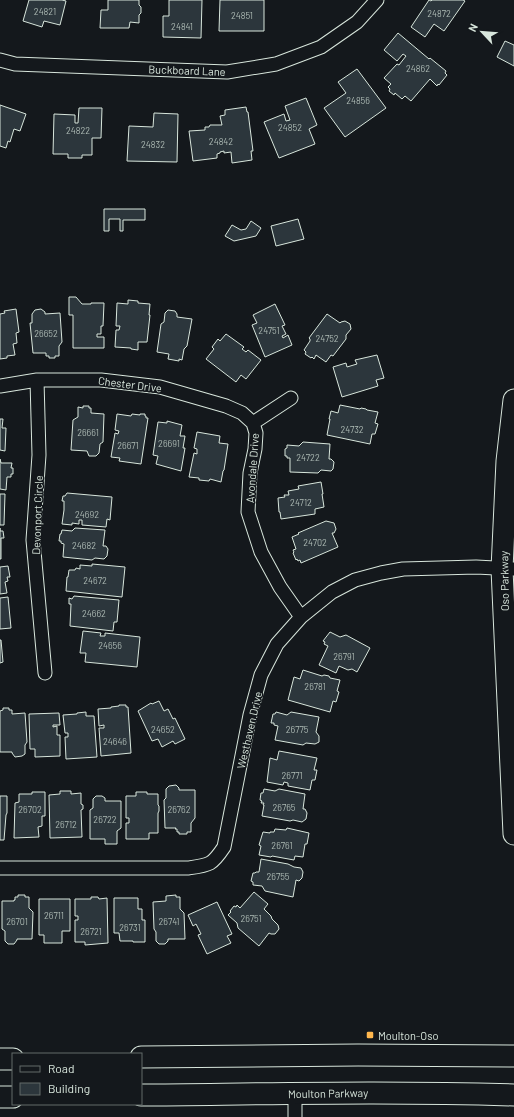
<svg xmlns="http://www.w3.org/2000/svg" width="514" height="1117" viewBox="0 0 514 1117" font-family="Barlow,sans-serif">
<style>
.building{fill:#2c363c;stroke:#d8e6dc}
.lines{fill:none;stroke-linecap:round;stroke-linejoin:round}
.street-casing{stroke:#d8e6dc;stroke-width:15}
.primary-casing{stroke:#d8e6dc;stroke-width:23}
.street{stroke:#14181c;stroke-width:13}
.primary{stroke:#14181c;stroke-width:21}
.poi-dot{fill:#ffb74d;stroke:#14181c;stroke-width:1.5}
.labels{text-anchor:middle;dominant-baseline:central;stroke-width:3;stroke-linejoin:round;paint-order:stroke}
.number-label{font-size:9px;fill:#adbab4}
.street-label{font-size:11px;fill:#d8e6dc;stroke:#14181c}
.poi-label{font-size:11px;fill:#d8e6dc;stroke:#14181c;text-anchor:start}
</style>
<rect width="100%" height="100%" fill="#14181c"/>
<!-- building -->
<path class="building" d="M29,0H62L66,1L60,25L44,21L42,27L23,21Z
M108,0H139V5L141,7V13L139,15V23L130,22L129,28H100L101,10H108Z
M169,0H202L201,38L163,37V16H169Z
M220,0H264V31H219Z
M429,0L431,1L432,0H463L465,1L444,31L434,24L425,37L411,27Z
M398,33L429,59L430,58L446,71L445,73L447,75L439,85L438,84L437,86L430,79L411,101L405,96L402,99L395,93L394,95L389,91L390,89L388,87L391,84L384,78L397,64L399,65L406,56L403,54L397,61L384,50Z
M505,41L514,45V66L497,57Z
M357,69L386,108L345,137L324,108L346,93L338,82Z
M306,98L317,125L309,129L315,144L279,158L264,122L284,114L286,121L290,120L285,106Z
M0,105L26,114L20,131L14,129L10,142L8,141L6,148L0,146Z
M246,107L247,112H248L253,151H251L252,160L232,163L231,152L224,153V151L220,152V153L217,154V158L193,161L189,131L205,130V127H209L210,125H222L220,116L225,115V110Z
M79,108H102L101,138H92V155H82V158H68V154H53L54,114L75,115V123H78Z
M154,113L178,114L177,162L127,161L129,126L153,127Z
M104,209H145V220H123V231H120V219H109V231H104Z
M298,219L304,239L276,246L271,226Z
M251,221L261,228L256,236L234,241L225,236L232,225L241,230L246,229Z
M69,297H76L82,304H91V303H104L103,326H101V334H97V337H104V348H73V315H69Z
M128,300L138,301V303L150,304L149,315H150L147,342H138V350L131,349V348L115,347L116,330H119L120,326H116L117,303L128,304Z
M275,304L285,325L282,326L286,334L282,336L283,338L288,335L292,345L265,357L252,325L257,323L253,315Z
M16,309L19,332L16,333L17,343L13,344L15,355L7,356V358L0,359V314L5,313L4,311Z
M41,309L45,312V314L60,313L62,342L59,346V356H55V358H49V356H46V353H33L30,323H32V314L35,310Z
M168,310L175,311L177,314V317L192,319L187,346L184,349L182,360L179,359V361L168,359L169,354L157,352L161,324L164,322L165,313Z
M327,314L340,323L341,322L345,321L350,324L351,329L346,335V339L333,356L331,355L326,362L316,355L314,359L312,357L311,358L305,354L306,352L304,350L310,341V339L309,338Z
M226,334L244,347L242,349L246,352L248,350L261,360L246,379L241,375L236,382L206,359L214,349L212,347L218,339L220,341Z
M377,355L384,378L376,380L378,386L342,397L333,367L346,363L347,367L357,364L355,360Z
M340,405L360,409L361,408L366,409L367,410L378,412L375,423L378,424L375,434H372L370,444L327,435L330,419H329L331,411L338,413Z
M83,406H89V408H91V413L104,414L103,442L100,444L99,453L96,456H89L87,451L71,450L73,420L78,417V407L83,408Z
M117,414L131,416L132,414L140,415V414H145V416H146V418H148L141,464L119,461L120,458L111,457L115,433L118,434L119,431L115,430Z
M0,419H3L2,428H6L5,451L0,450Z
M167,421L182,425L180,436H185L183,448H185L181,471L156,464L158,456L153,455L158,422L167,423Z
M197,432L220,436L219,443L228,444L224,470L223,471L221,482L210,479L209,481L199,480V478L189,477L194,453L197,454V449L194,448Z
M303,442L330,444L329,459H331L334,462L333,469L331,471L321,470L318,473L290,472V458H287V456H285V449L287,448V445L299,446Z
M0,459L1,463H12L11,468H13V474H11V477H7L6,490L0,489Z
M321,482L323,494H322L324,507L315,509V514L281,519L280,512H279L278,498L285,497L284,495H289L288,491L299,489L298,486Z
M67,493L112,497L110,520L107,519L106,527L82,525V520H79V524L72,523V525L62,524L64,510V501H62L63,496H65Z
M0,494H5L4,525H0Z
M326,521L334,523L336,529L334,533H332L338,547L301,563L300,560L298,561L297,559L296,560L293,553L294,552L293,550L296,549L292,537L299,534L298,533Z
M0,528V531H3L4,538H1V559H0Z
M75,528L105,530L103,546H106L108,549L107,556L104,559L95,558L92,560L63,557L64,544L61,543V541H59L60,534H61L62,530L72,531Z
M92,564L125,567L122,597L66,591L67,577H68L69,570H75L76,568L80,569V565L92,566Z
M8,566L10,577H7L8,581L5,582L7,593L0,594V567Z
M74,596L119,600L117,622H114L113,631L70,626L71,604H69V598L72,599Z
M8,597L11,628L0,629V598Z
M83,631L101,633L100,636H105V633L140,637L137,667L85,662L86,653H80Z
M330,632L340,637L346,635L370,648L357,672L352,669L348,670L339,666L336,673L319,665L328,646L324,644L325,642L323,641Z
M0,640H1L3,662L0,663Z
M303,670L322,676L324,675L329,676L330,678L340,680L337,691L339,692L336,702L333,701L330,712L288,700L294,677L300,679Z
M159,701L164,711L168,709L173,719L175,718L185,739L175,744L173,741L162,747L158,739L152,741L138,711L151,703L152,704Z
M119,705H126V707H128L131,753L101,756L99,728H104V725L99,726L98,709L111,708V707L119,706Z
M3,708H9V710H12V714L25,713L27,742L25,745V754L22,756L15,757L12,753V752H0V711L3,710Z
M86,712V716H94L97,757L66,759L65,737H68V733H65L63,715L77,714V713Z
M276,712L287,715L291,712L319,717L316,732L319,736V742L315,744L306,743L303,745L275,740L278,726L274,725V723H271L273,714H275Z
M59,713L60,725H53V727L57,726V735H60V756L35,757V749H30L29,714Z
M279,751L317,758L314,770H317L315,780H312L310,790L288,786V783L284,782L283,785L267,782L270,758L277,760Z
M176,785L179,788V790H195V818L191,823V832H187V834H179V832H177V829H175L176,828H165L164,800L166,798V789L169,786Z
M264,789L275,791L279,789L305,794L303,809H305L307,813L306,819L302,822L293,820L290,821L262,816L264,805H263L264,803H261L262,801L260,800L261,793H263Z
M60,791H71V794L81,793V804L83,805V809L81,810L82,837L50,838L49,795L60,794Z
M32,792H45V816H42V826L38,827L39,837L14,838L15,803L19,802V794H32Z
M136,792H147V794H158V805L159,806V811L158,813V833H149V839H126V823H129V818H126V796H136Z
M0,796H7V813L6,815L4,840H0Z
M96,796H102L105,798V801H121V828L117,831V844H105V839H90V810L93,808V799Z
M287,828L309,833L307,844H305L303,857L295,856L294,860L272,856L271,857L259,855L261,846L259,845L263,832L270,833V832H274L275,829L286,830Z
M261,859L288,864L294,867L301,868L303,872L302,878L299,881L296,880L293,897L265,891L262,886L253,885V882L251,881L253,873H255L256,872H259Z
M254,892L268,904L264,909L271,916L272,919L278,925L279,929L275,934H271L269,933L259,946L238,928L237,923L228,915L231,912L230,911L234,906L236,907L237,905L240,908Z
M18,895H25V897H29V908L33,912L32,939H17V940L14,944H8L5,941V931L2,929V901H14V900H15V897H18Z
M176,895V897H180V909L184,913L185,939H168V941L165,944H159L156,941V932L154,929L153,902L166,901V896Z
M91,897H98L99,899L107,898L108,943L85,945V942H75V920H78V916H75V899H91Z
M114,898H138V909H142V920H145V942H133V941H120L119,933H114Z
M39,899H70V931H62V943H44V935H39Z
M217,902L232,934L227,936L231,943L207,954L198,935L201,934L196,924L193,926L188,915Z"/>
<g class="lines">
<!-- street casing -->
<g class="street-casing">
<path id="street" d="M0,60L15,64L227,72L276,64L321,47L357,22L377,0
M37,380L39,455L33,540L45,673
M0,386L37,380H101L160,387L226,406L242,413L253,423
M291,398L253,423L256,433L255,449L250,473L248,512L261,552L280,587L301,617
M0,868H188C210,865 212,865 224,847L250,715L261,675L277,644L301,617L332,592L355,580L381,573L403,569L476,567L514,569
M295,1094V1117"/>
</g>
<!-- primary casing -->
<g class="primary-casing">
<path id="primary" d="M514,400L507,461L502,569L514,834
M141,1057L358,1055L514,1056
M0,1059H13
M141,1095C265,1094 390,1091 514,1095
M0,1097H13"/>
</g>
<!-- street -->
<use href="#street" class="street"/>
<!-- primary -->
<use href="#primary" class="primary"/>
</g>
<!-- markers -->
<rect class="poi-dot" x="366" y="1031" width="8" height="8" rx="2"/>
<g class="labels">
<!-- number labels -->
<g class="number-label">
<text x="45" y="11">24821</text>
<text x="439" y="13">24872</text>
<text x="242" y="15">24851</text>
<text x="182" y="26">24841</text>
<text x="418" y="68">24862</text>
<text x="358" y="100">24856</text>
<text x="290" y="127">24852</text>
<text x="78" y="130">24822</text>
<text x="221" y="141">24842</text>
<text x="153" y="144">24832</text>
<text x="269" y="330">24751</text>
<text x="46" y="333">26652</text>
<text x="327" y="338">24752</text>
<text x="352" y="429">24732</text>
<text x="88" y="432">26661</text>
<text x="169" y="443">26691</text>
<text x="128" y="445">26671</text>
<text x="308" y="457">24722</text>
<text x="301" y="502">24712</text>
<text x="87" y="514">24692</text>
<text x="315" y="542">24702</text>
<text x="84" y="545">24682</text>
<text x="95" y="580">24672</text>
<text x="94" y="613">24662</text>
<text x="110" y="645">24656</text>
<text x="344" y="656">26791</text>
<text x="315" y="686">26781</text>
<text x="163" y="729">24652</text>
<text x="297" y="729">26775</text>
<text x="115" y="741">24646</text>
<text x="292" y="775">26771</text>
<text x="284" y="807">26765</text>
<text x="30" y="809">26702</text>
<text x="179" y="809">26762</text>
<text x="105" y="819">26722</text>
<text x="66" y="824">26712</text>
<text x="282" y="845">26761</text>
<text x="278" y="876">26755</text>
<text x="54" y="915">26711</text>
<text x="251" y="918">26751</text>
<text x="17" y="921">26701</text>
<text x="169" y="921">26741</text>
<text x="130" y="927">26731</text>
<text x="91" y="931">26721</text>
</g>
<!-- street labels -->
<g class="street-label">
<text transform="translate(187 70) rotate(2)">Buckboard Lane</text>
<text transform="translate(130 384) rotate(7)">Chester Drive</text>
<text transform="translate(252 468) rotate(-86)">Avondale Drive</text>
<text transform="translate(37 515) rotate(-88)">Devonport Circle</text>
<text transform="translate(504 581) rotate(-91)">Oso Parkway</text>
<text transform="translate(249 730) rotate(-77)">Westhaven Drive</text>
<text transform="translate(328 1093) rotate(-1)">Moulton Parkway</text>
</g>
<!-- poi labels -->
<g class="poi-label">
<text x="378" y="1035">Moulton-Oso</text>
</g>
</g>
<!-- legend -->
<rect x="12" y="1053" width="130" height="52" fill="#14181c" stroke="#626a69"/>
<rect x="20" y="1066" width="20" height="6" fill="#14181c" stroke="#626a69"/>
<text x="48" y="1073" font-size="12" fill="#d8e6dc">Road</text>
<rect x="20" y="1083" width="20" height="12" fill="#2c363c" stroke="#626a69"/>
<text x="48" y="1093" font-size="12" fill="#d8e6dc">Building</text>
<!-- north arrow -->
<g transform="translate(482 32) rotate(296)" stroke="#14181c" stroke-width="3" paint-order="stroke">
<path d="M0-3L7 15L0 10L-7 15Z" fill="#d8e6dc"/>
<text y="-6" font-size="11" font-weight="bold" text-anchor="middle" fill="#d8e6dc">N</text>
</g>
</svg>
